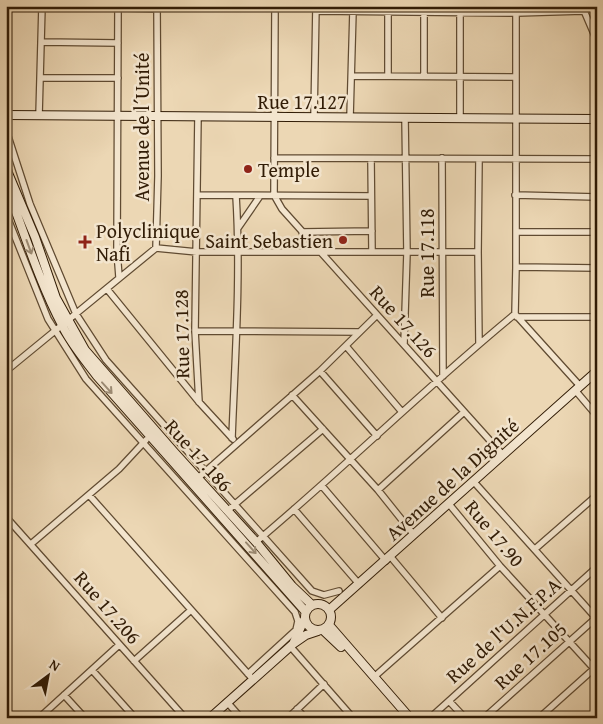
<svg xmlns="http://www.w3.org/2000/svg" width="603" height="724" viewBox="0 0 603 724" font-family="'Gentium Book Plus',serif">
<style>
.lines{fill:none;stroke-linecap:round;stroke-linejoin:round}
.street-casing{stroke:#604b32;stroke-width:8}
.secondary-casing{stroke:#311c06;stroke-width:10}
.street{stroke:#f3e5ce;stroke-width:5.5}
.secondary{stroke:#f3e5ce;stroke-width:8}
.oneway{stroke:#9c8b74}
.poi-dot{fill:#8f2418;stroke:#f3e5ce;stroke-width:2}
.labels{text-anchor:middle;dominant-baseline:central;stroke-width:5;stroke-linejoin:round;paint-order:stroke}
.street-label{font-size:20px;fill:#311c06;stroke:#f3e5ce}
.poi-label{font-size:20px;fill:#311c06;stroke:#f3e5ce;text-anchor:start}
</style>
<rect width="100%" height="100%" fill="#ecd7b4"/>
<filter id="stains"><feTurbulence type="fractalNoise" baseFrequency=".004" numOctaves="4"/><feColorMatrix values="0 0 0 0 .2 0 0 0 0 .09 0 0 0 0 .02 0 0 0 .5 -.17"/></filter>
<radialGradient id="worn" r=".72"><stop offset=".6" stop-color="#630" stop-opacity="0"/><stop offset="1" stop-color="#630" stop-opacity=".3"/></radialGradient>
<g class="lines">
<!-- street casing -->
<g class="street-casing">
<path id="street" d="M68,6L157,9
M275,6L274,195L282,209L503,455
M516,6V267L515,314L580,386
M582,6L597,41
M118,7L117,251L119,277
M316,11L517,13L583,11
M388,11V76
M41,42L118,43
M352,76L516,77
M424,76V11
M40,78H118
M39,115L42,6
M198,116L195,331L199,402
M314,117L316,6
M350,117L353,11
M460,119V12
M6,130L30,204L76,314L106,360L312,591L324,595L339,591
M274,158L597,159
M442,158L443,376
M371,159L372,252
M479,159L478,252L479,343
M198,195L371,196
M515,195L597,197
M6,214L48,319L86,379L295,612L298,621L296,630L248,674
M238,228L260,196
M302,232L372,231
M516,232H597
M156,248L158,176L157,6
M516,267L597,268
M107,289L199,402L233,439
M517,317H597
M195,331L359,332
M404,344L407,253L405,118
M346,346L402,412
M6,371L156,248L197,252H478
M320,371L377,436
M575,390L597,416
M292,395L378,490L414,535
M232,438C235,358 241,276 236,196
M198,478L320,371L376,316
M474,482L596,618
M322,486L386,561
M378,490L464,412
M89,495L250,676
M449,504L500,566L597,672
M294,509L359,584
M227,511L323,429
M6,517L185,718
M256,542C344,468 426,387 515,314
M31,544L119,469L146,440
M535,549L597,495
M390,556L442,618
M290,646L353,718
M134,661L191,610
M92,670L135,718
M374,677L500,566
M64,695L85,718
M449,701L465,718
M227,702L241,718
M297,709L305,718
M39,718L119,645
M288,718L324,684
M430,718L597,567
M484,718L597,617
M539,718L597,666"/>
</g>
<!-- secondary casing -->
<g class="secondary-casing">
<path id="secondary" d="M6,115L597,119
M6,164L8,173L35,237L56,298L85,350L174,452L256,542L292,586L312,605
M6,185C24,232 39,281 62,325C71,344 85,360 97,376L305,611
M305 617a13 13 0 1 1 26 0a13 13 0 1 1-26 0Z
M329,610L597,371
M329,625L410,718
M323,630L341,647
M294,642L304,620
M210,718L293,644L306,635L318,631"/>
</g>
<!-- street -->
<use href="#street" class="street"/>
<!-- secondary -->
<use href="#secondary" class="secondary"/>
</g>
<!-- one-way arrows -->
<defs><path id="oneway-shaft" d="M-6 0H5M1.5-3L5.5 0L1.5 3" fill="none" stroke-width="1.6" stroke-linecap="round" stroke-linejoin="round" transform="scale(1.25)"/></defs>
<g class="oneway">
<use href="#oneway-shaft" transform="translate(29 247) rotate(70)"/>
<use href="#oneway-shaft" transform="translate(107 388) rotate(48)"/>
<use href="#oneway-shaft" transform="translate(251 548) rotate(48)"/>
</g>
<!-- markers -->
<g class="poi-dot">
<circle cx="248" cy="169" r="5"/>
<circle cx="343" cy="240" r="5"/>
<path d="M82.5 234.5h5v5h5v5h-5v5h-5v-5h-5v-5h5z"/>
</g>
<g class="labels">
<!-- street labels -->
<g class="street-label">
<text x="302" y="101">Rue 17.127</text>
<text transform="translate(141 127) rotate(-90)">Avenue de l´Unité</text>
<text transform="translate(426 253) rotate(-90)">Rue 17.118</text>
<text transform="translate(404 321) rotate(48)">Rue 17.126</text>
<text transform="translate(181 334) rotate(-91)">Rue 17.128</text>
<text transform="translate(199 455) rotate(48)">Rue 17.186</text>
<text transform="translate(452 479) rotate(-42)">Avenue de la Dignité</text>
<text transform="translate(495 533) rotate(50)">Rue 17.90</text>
<text transform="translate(108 607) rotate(49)">Rue 17.206</text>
<text transform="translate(503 630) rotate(-42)">Rue de l'U.N.F.P.A</text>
<text transform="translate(530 655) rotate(-42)">Rue 17.105</text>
</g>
<!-- poi labels -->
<g class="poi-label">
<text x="258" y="169">Temple</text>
<text x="96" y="230">Polyclinique<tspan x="96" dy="23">Nafi</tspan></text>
<text x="333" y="240" text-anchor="end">Saint Sebastien</text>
</g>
</g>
<!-- margin -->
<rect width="603" height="724" fill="none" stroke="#ecd7b4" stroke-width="25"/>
<rect x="8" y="8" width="588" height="709" fill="none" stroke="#311c06" stroke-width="2.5"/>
<rect x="12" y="12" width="578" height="699" fill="none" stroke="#311c06"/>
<!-- north arrow -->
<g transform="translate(48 676) rotate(32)" stroke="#f3e5ce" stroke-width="4" paint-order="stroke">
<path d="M0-4L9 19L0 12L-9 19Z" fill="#311c06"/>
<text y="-8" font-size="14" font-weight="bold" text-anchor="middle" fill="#311c06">N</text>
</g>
<rect width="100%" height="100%" filter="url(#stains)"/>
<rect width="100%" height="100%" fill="url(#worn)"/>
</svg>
